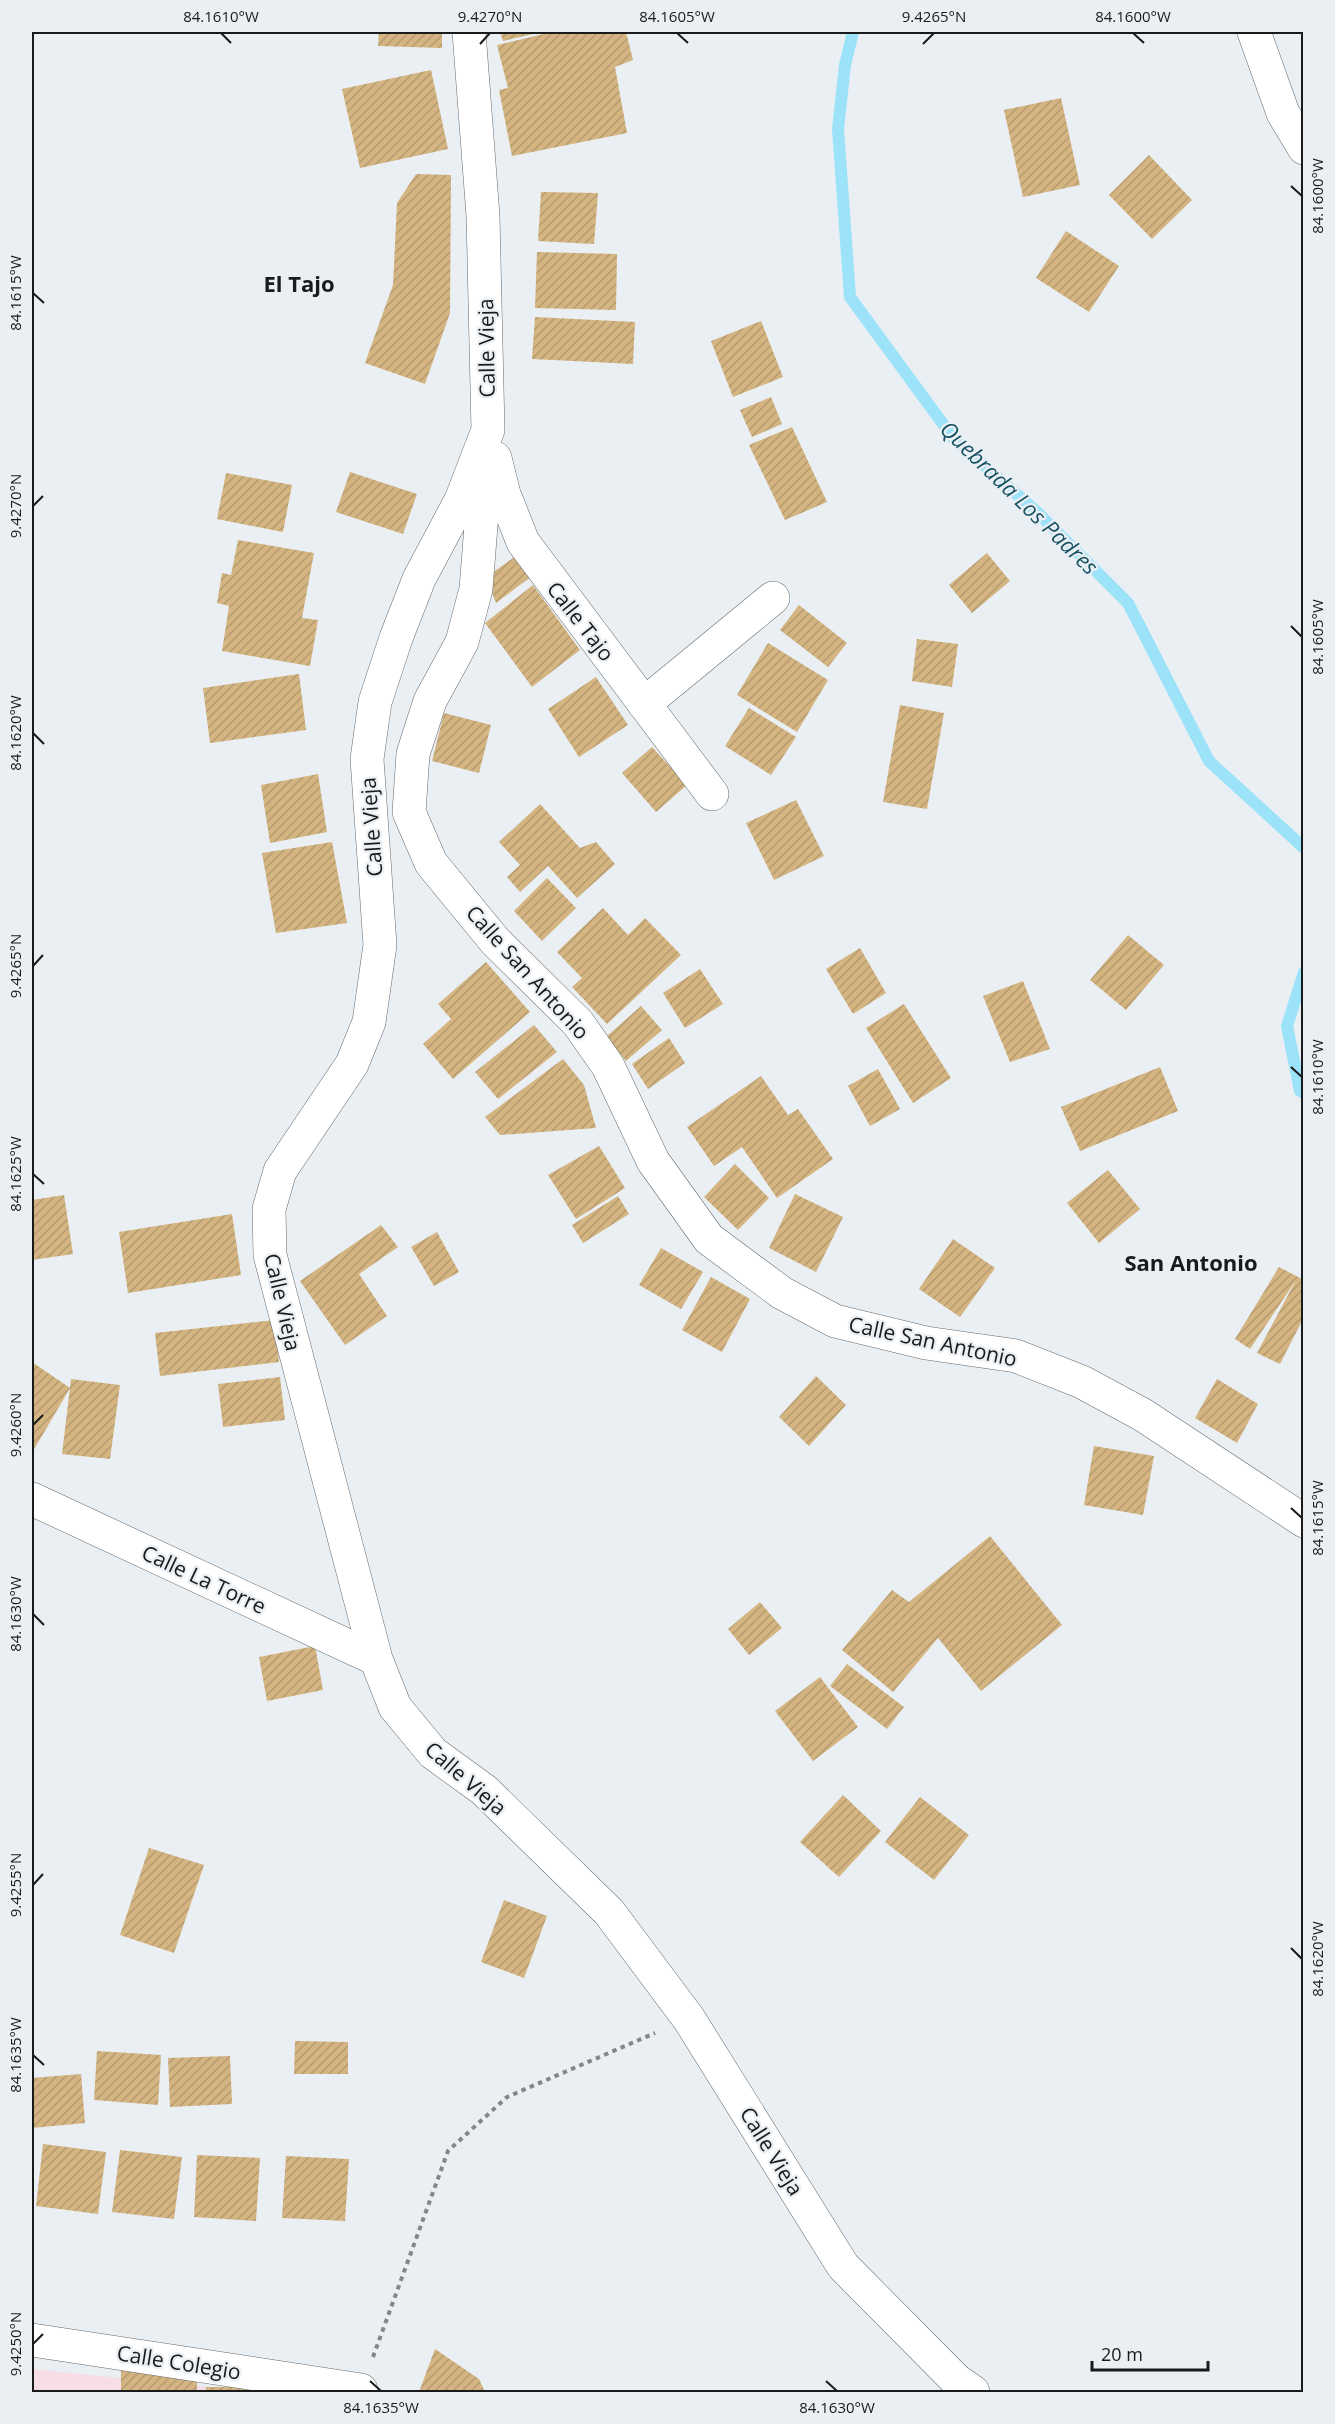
<svg xmlns="http://www.w3.org/2000/svg" width="1335" height="2424" viewBox="0 0 1335 2424" font-family="'Open Sans',sans-serif">
<style>
.education{fill:#f6dde6}
.lines{fill:none;stroke-linecap:round;stroke-linejoin:round}
.stream{stroke:#9ce3f9;stroke-width:12}
.building{fill:url(#building-hatch)}
.minor-casing{stroke:#656a6e;stroke-width:34}
.path{stroke:#83878a;stroke-width:4;stroke-dasharray:4.5 4.5;stroke-linecap:butt}
.minor{stroke:#fff;stroke-width:33}
.ticks{fill:none;stroke:#181a1b;stroke-width:2}
.labels{text-anchor:middle;dominant-baseline:central;stroke-width:4.5;stroke-linejoin:round;paint-order:stroke}
.street-label{font-size:21px;fill:#181a1b;stroke:#eaeff4}
.neighbourhood-label{font-size:22px;font-weight:bold;fill:#181a1b;stroke:#eaeff4}
.water-label{font-size:22px;font-style:italic;fill:#175262;stroke:#eaeff4}
.neatline{fill:none;stroke:#181a1b;stroke-width:2}
.ticks-label{font-size:15px;text-anchor:middle;fill:#181a1b}
</style>
<defs>
<pattern id="building-hatch" width="6" height="6" patternUnits="userSpaceOnUse" patternTransform="scale(1.5)"><rect width="6" height="6" fill="#d4b581"/><path d="M-1 1l2-2M0 6l6-6M5 7l2-2" fill="none" stroke="#b59b6f"/></pattern>
</defs>
<rect width="100%" height="100%" fill="#eaeff4"/>
<!-- education -->
<path class="education" d="M32,2369L262,2392H32Z"/>
<g class="lines">
<!-- stream -->
<path class="stream" d="M853,32L845,65L838,129L850,297L954,439L1038,513L1128,603L1209,761L1304,848
M1304,972L1287,1026L1300,1091L1304,1093"/>
</g>
<!-- building -->
<path class="building" d="M379,32H442V48L378,46Z
M500,32H542L503,41Z
M552,32H626L633,60L615,67L627,133L512,156L499,90L508,88L497,45Z
M431,70L448,149L360,168L342,89Z
M1061,98L1080,185L1023,197L1004,110Z
M1149,155L1192,200L1152,239L1109,195Z
M416,174L451,175L450,313L425,384L365,363L393,285L397,203Z
M541,192L598,193L594,244L538,241Z
M1066,231L1119,266L1089,312L1036,278Z
M537,252L617,254L616,310L535,308Z
M535,317L635,322L633,364L532,359Z
M761,321L783,377L733,397L711,341Z
M771,397L782,424L752,437L740,410Z
M792,427L827,502L785,520L749,445Z
M350,472L417,494L403,534L336,512Z
M226,473L292,485L283,532L217,519Z
M238,540L314,553L302,618L318,620L310,666L222,651L229,606L217,603L222,573L231,575Z
M987,553L1010,581L972,613L949,585Z
M516,556L532,576L496,603L486,577Z
M533,585L580,650L532,687L485,623Z
M799,605L847,643L828,667L780,630Z
M917,639L958,644L952,687L912,681Z
M768,643L828,680L797,732L737,695Z
M299,674L306,730L210,743L203,688Z
M596,677L628,725L579,757L548,709Z
M900,705L944,713L927,809L883,802Z
M749,708L796,737L771,775L725,746Z
M444,713L491,725L479,773L432,761Z
M652,747L687,785L656,812L622,773Z
M318,774L327,832L270,843L261,785Z
M796,800L824,856L774,880L746,823Z
M540,804L580,848L596,842L615,864L577,898L548,866L520,892L507,877L520,865L499,842Z
M332,842L347,923L276,933L262,853Z
M547,878L576,908L542,941L514,911Z
M603,908L628,935L645,918L681,955L607,1024L572,987L582,978L557,952Z
M1128,935L1164,965L1126,1010L1090,980Z
M860,948L886,993L853,1014L826,969Z
M486,962L530,1012L453,1079L423,1044L451,1019L438,1004Z
M700,969L723,1004L685,1028L663,993Z
M1023,981L1050,1049L1010,1062L983,996Z
M904,1004L951,1078L913,1103L866,1028Z
M641,1006L662,1030L626,1061L606,1037Z
M534,1025L557,1052L498,1099L475,1072Z
M669,1038L685,1063L648,1089L632,1064Z
M563,1059L584,1085L596,1128L500,1135L485,1117Z
M1160,1067L1178,1111L1080,1151L1061,1107Z
M878,1069L900,1109L870,1126L848,1086Z
M761,1076L788,1115L798,1109L833,1159L777,1198L742,1147L714,1166L687,1127Z
M599,1146L625,1188L576,1219L548,1175Z
M735,1164L769,1198L738,1230L704,1197Z
M1108,1170L1140,1209L1099,1243L1067,1203Z
M795,1194L843,1217L816,1272L769,1248Z
M64,1195L73,1254L32,1260V1200Z
M618,1196L629,1214L583,1243L572,1225Z
M232,1214L241,1275L128,1293L119,1232Z
M381,1225L398,1247L359,1274L387,1316L345,1345L300,1281Z
M437,1232L459,1272L434,1286L411,1247Z
M953,1239L995,1268L960,1317L919,1289Z
M661,1248L703,1272L681,1309L639,1285Z
M1279,1267L1304,1280V1317L1280,1364L1257,1353L1296,1280L1250,1349L1235,1339Z
M711,1277L750,1299L722,1352L682,1330Z
M275,1320L279,1362L160,1376L155,1333Z
M32,1362L70,1388L32,1453Z
M816,1376L846,1405L809,1446L779,1417Z
M280,1377L285,1420L223,1427L218,1384Z
M71,1379L120,1385L110,1459L62,1454Z
M1217,1379L1258,1404L1237,1443L1195,1418Z
M1094,1446L1154,1456L1143,1515L1084,1505Z
M990,1536L1062,1625L981,1691L938,1638L893,1692L842,1650L892,1590L909,1602Z
M760,1602L782,1628L749,1655L728,1629Z
M315,1646L323,1690L267,1701L259,1657Z
M847,1664L904,1707L887,1729L830,1686Z
M820,1677L858,1727L813,1761L775,1711Z
M843,1795L881,1831L839,1877L800,1842Z
M920,1797L969,1835L934,1880L885,1842Z
M149,1848L204,1865L174,1953L120,1935Z
M504,1900L547,1916L524,1978L481,1962Z
M295,2041L348,2042V2074H294Z
M97,2051L161,2055L158,2105L94,2100Z
M230,2056L232,2104L170,2107L168,2058Z
M81,2074L85,2123L32,2128V2078Z
M43,2144L106,2152L98,2214L36,2206Z
M120,2150L182,2157L174,2219L112,2212Z
M197,2155L260,2158L256,2221L194,2217Z
M286,2156L349,2159L345,2221L282,2218Z
M435,2349L479,2379L485,2392H419Z
M121,2370H197V2392H121Z
M206,2387H283V2392H206Z"/>
<g class="lines">
<!-- minor casing -->
<g class="minor-casing">
<path id="minor" d="M469,32L483,216L488,430L461,500L419,579L396,638L375,702L367,759L380,945L369,1022L352,1064L280,1171L269,1209L270,1255L376,1659L395,1707L433,1753L484,1790L609,1912L689,2019L843,2266L956,2380L973,2392
M1254,32L1283,113L1304,148
M495,458L504,494L523,542L712,794
M486,462L476,589L462,642L430,701L413,754L409,812L431,863L495,941L578,1023L608,1066L653,1161L709,1239L782,1293L835,1321L926,1343L1016,1356L1082,1382L1143,1415L1304,1521
M644,704L773,598
M32,1499L376,1659
M32,2340L361,2390"/>
</g>
<!-- path -->
<path class="path" d="M373,2357L448,2151L507,2097L655,2033"/>
<!-- minor -->
<use href="#minor" class="minor"/>
</g>
<!-- ticks -->
<path class="ticks" d="M221,33L231,43M677,33L688,43M1133,33L1144,43M480,44L490,33M923,44L934,33M1291,186L1302,196M33,293L44,303M33,506L43,496M1291,626L1302,637M33,733L44,744M33,966L43,955M1291,1067L1302,1077M33,1174L44,1184M33,1425L43,1415M1291,1508L1302,1518M33,1614L44,1625M33,1885L43,1874M1291,1948L1302,1959M33,2055L44,2065M33,2344L43,2334M370,2381L381,2391M826,2381L837,2391"/>
<g class="labels">
<!-- street labels -->
<g class="street-label">
<text transform="translate(486 348) rotate(-91)">Calle Vieja</text>
<text transform="translate(581 621) rotate(52)">Calle Tajo</text>
<text transform="translate(371 827) rotate(-94)">Calle Vieja</text>
<text transform="translate(528 972) rotate(48)">Calle San Antonio</text>
<text transform="translate(283 1302) rotate(77)">Calle Vieja</text>
<text transform="translate(933 1341) rotate(12)">Calle San Antonio</text>
<text transform="translate(204 1579) rotate(25)">Calle La Torre</text>
<text transform="translate(466 1778) rotate(41)">Calle Vieja</text>
<text transform="translate(772 2151) rotate(58)">Calle Vieja</text>
<text transform="translate(179 2362) rotate(9)">Calle Colegio</text>
</g>
<!-- neighbourhood labels -->
<g class="neighbourhood-label">
<text x="299" y="283">El Tajo</text>
<text x="1191" y="1262">San Antonio</text>
</g>
<!-- water labels -->
<g class="water-label">
<text transform="translate(1020 497) rotate(44)">Quebrada Los Padres</text>
</g>
</g>
<!-- border -->
<rect width="1335" height="2424" fill="none" stroke="#eaeff4" stroke-width="66"/>
<!-- scale -->
<path d="M1092 2361v9h116v-9" fill="none" stroke="#181a1b" stroke-width="3"/>
<text x="1101" y="2361" font-size="18" fill="#181a1b" stroke="#eaeff4" stroke-width="4.5" paint-order="stroke">20 m</text>
<rect x="33" y="33" width="1269" height="2358" class="neatline"/>
<g class="ticks-label">
<text x="221" y="22">84.1610°W</text>
<text x="490" y="22">9.4270°N</text>
<text x="677" y="22">84.1605°W</text>
<text x="934" y="22">9.4265°N</text>
<text x="1133" y="22">84.1600°W</text>
<text transform="translate(1318 196) rotate(-90)" y="5">84.1600°W</text>
<text transform="translate(16 293) rotate(-90)" y="5">84.1615°W</text>
<text transform="translate(16 506) rotate(-90)" y="5">9.4270°N</text>
<text transform="translate(1318 637) rotate(-90)" y="5">84.1605°W</text>
<text transform="translate(16 733) rotate(-90)" y="5">84.1620°W</text>
<text transform="translate(16 966) rotate(-90)" y="5">9.4265°N</text>
<text transform="translate(1318 1077) rotate(-90)" y="5">84.1610°W</text>
<text transform="translate(16 1174) rotate(-90)" y="5">84.1625°W</text>
<text transform="translate(16 1425) rotate(-90)" y="5">9.4260°N</text>
<text transform="translate(1318 1518) rotate(-90)" y="5">84.1615°W</text>
<text transform="translate(16 1614) rotate(-90)" y="5">84.1630°W</text>
<text transform="translate(16 1885) rotate(-90)" y="5">9.4255°N</text>
<text transform="translate(1318 1959) rotate(-90)" y="5">84.1620°W</text>
<text transform="translate(16 2055) rotate(-90)" y="5">84.1635°W</text>
<text transform="translate(16 2344) rotate(-90)" y="5">9.4250°N</text>
<text x="381" y="2413">84.1635°W</text>
<text x="837" y="2413">84.1630°W</text>
</g>
</svg>
